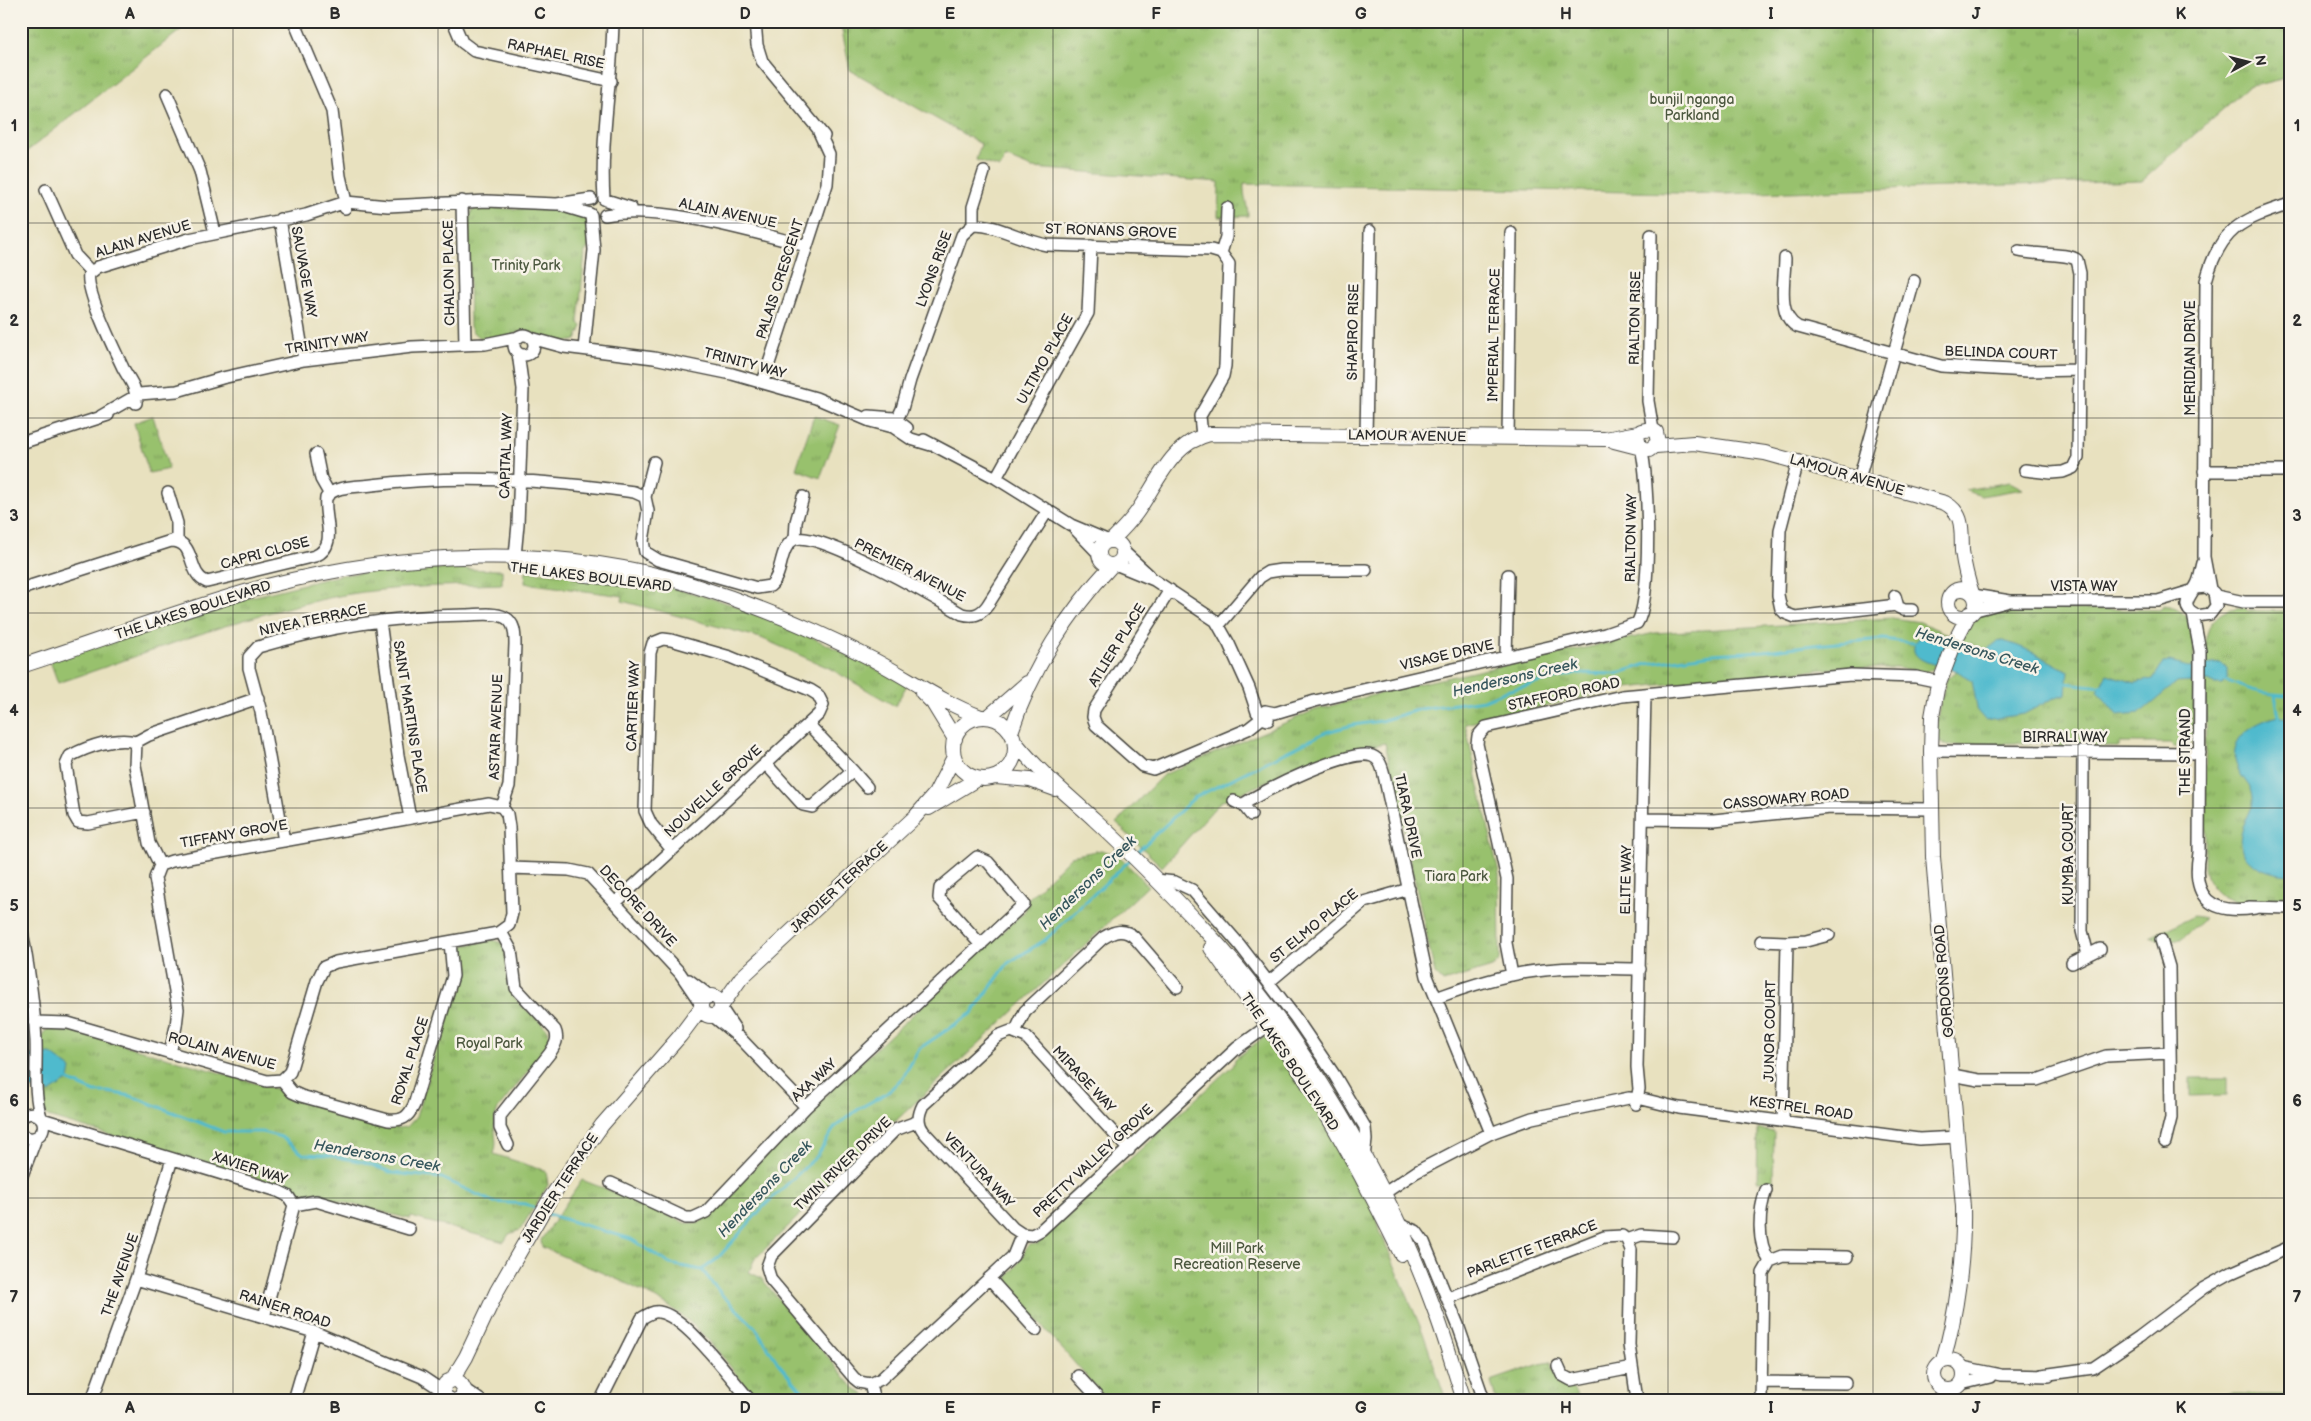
<svg xmlns="http://www.w3.org/2000/svg" width="2311" height="1421" viewBox="0 0 2311 1421" font-family="'Balsamiq Sans',sans-serif">
<style>
.grass{fill:#98c16d;stroke:#62764c}
.park{fill:url(#park-tufts);stroke:#62764c}
.water{fill:#50bacd;stroke:#3e727c}
.lines{fill:none;stroke-linecap:round;stroke-linejoin:round}
.stream{stroke:#50bacd;stroke-width:3}
.minor-casing{stroke:#474641;stroke-width:14}
.tertiary-casing{stroke:#474641;stroke-width:16}
.minor{stroke:#fff;stroke-width:11}
.tertiary{stroke:#fff;stroke-width:14}
.grid{fill:none;stroke:#2b2b2b;stroke-width:1;stroke-opacity:0.55}
.labels{text-anchor:middle;dominant-baseline:central;stroke-width:5;stroke-linejoin:round;paint-order:stroke}
.street-label{font-size:14px;fill:#2b2b2b;stroke:#f7f3e8}
.park-label{font-size:14px;fill:#4c583f;stroke:#f7f3e8}
.water-label{font-size:15px;font-style:italic;fill:#36565c;stroke:#f7f3e8}
.neatline{fill:none;stroke:#2b2b2b;stroke-width:2}
.grid-label{font-size:16px;text-anchor:middle;font-weight:bold;fill:#2b2b2b}
</style>
<defs>
<pattern id="park-tufts" width="24" height="20" patternUnits="userSpaceOnUse" patternTransform="scale(1.25)"><rect width="24" height="20" fill="#98c16d"/><path d="M3 7l-1-3M5 7V3M7 7l1-3M15 17l-1-3M17 17v-4M19 17l1-3" fill="none" stroke="#7c9d5a"/></pattern>
</defs>
<rect width="100%" height="100%" fill="#f7f3e8"/>
<filter id="ink" filterUnits="userSpaceOnUse"><feTurbulence type="fractalNoise" baseFrequency=".02" numOctaves="2"/><feDisplacementMap in="SourceGraphic" scale="10" xChannelSelector="R" yChannelSelector="G"/><feConvolveMatrix kernelMatrix="1 2 1 2 8 2 1 2 1" color-interpolation-filters="sRGB"/></filter>
<filter id="wash" filterUnits="userSpaceOnUse"><feTurbulence type="fractalNoise" baseFrequency=".0096" numOctaves="4" result="noise"/><feDisplacementMap in="SourceGraphic" scale="20" xChannelSelector="R" yChannelSelector="G"/><feGaussianBlur stdDeviation="1.12" result="paint"/><feColorMatrix in="noise" values="0 0 0 0 0 0 0 0 0 0 0 0 0 0 0 0 0 1.4 0 .05"/><feComposite in="paint" operator="in"/></filter>
<g filter="url(#wash)">
<rect width="100%" height="100%" fill="#e8e1bf"/>
<!-- grass -->
<path class="grass" d="M2190,1078H2227V1095L2190,1096Z"/>
<!-- park -->
<path class="park" d="M21,21H192L21,156Z
M840,21H2290V77L2248,87L2142,181L1724,194L1244,184C1243,196 1248,205 1248,216L1218,217L1219,182L1032,168L1005,157L1000,168L976,160L981,144L850,70Z
M483,208L565,210L587,218L590,245L585,252L578,322L582,326L576,340C568,343 551,342 542,339C537,337 533,332 528,331C521,330 516,334 510,337C497,341 474,342 470,326L468,220L473,209Z
M153,416L169,469L149,473L134,423Z
M814,416L840,425L820,478L796,469Z
M2010,482L2023,489L1981,496L1965,490Z
M411,568L502,570V584C449,586 396,586 344,595C250,612 149,653 58,683L50,661L243,599L341,575Z
M526,571C578,577 633,579 684,591C764,610 835,648 907,685L895,706L829,668L761,638L622,601L623,596L525,583Z
M2008,606H2059L2063,609L2160,610L2163,606C2182,608 2189,616 2194,633V723L2191,743L2184,747H2174L2170,743H2121L2118,747H2055L2053,743H2006L2001,747L1943,745C1929,734 1943,694 1947,678C1961,674 1964,651 1962,639C1978,613 1979,614 2008,606Z
M2244,607L2248,611H2290V903C2256,903 2213,912 2205,868L2206,638C2210,618 2223,608 2244,607Z
M1892,618L1920,622L1947,634L1933,669L1925,672L1896,668H1838L1626,688L1465,724L1499,874L1500,961L1492,967L1443,982L1435,974L1385,743L1325,757L1220,802L1162,867L1116,823L1163,775L1315,710L1417,684L1655,633Z
M1101,850L1118,855L1148,886L887,1129L754,1260L749,1272L761,1278L854,1388L865,1394L867,1400H756C736,1374 716,1346 692,1324C655,1290 587,1268 542,1247L541,1240L582,1180L629,1198L685,1223H699L830,1091L1025,911L1028,899L1071,856Z
M2194,916L2205,918L2182,939L2158,940L2150,937Z
M493,940L502,943C510,960 503,979 513,995C522,1011 547,1020 550,1039L546,1048L498,1109C489,1127 500,1138 494,1154L546,1171L548,1185L520,1230L509,1234L504,1242L411,1217L410,1219L319,1196L302,1195L291,1188L48,1117L40,1105L41,1042L44,1032L50,1027L65,1028L283,1091L294,1100L397,1128L407,1127L416,1117L458,977L459,950L465,945Z
M1264,1037L1274,1040L1374,1205L1380,1231L1423,1333L1446,1400H1107L1008,1287V1276L1017,1266L1028,1245L1037,1244L1234,1064L1235,1059Z
M1758,1129L1774,1132L1773,1181H1757Z
M1551,1362C1553,1384 1571,1381 1577,1396L1562,1400H1496L1491,1381L1540,1364Z
M2205,1395H2290V1400H2204Z"/>
<!-- water -->
<path class="water" d="M1932,632L1945,636L1944,640C1967,651 1978,660 1999,640C2025,646 2045,659 2068,671L2066,694L2056,697L2024,714L1985,720L1978,712L1972,681C1967,678 1961,673 1955,670C1944,665 1900,663 1918,638C1922,633 1926,632 1932,632Z
M2169,662L2189,667L2221,663L2228,668V677L2222,684H2214L2209,681L2176,683L2140,713L2117,715L2098,691L2107,674L2135,683L2153,679L2163,663Z
M2279,716L2290,721V875C2267,874 2235,862 2241,834C2243,821 2254,810 2253,797C2252,786 2243,780 2239,771C2223,740 2253,722 2279,716Z
M51,1054L71,1069L69,1080L49,1093L45,1088L21,1090V1055Z"/>
<g class="lines">
<!-- stream -->
<path class="stream" d="M2222,678C2243,689 2267,695 2290,695
M2065,683L2103,687
M2275,695L2279,716
M1136,853L1194,798L1326,732L1353,725L1381,721L1420,709L1484,700L1506,691L1576,673L1616,674L1647,664L1712,654L1764,651L1814,645L1883,639L1920,644
M67,1080L95,1092H108L131,1096L224,1132H262L281,1137L303,1154L327,1155L364,1162L393,1173L442,1178L493,1202L526,1204L539,1210
M547,1214L631,1239L670,1264L702,1270L717,1259L763,1207L817,1156L835,1127L860,1108L887,1093L903,1077L920,1048L972,1013L1008,963L1045,940L1130,860
M702,1270L722,1295L755,1327L778,1363L810,1400"/>
</g>
</g>
<g filter="url(#ink)">
<g class="lines">
<!-- minor casing -->
<g class="minor-casing">
<path id="minor" d="M294,21L332,111L340,176L346,202L345,208
M453,21L462,42L474,51L611,81
M755,21L757,45L762,61L824,136
M167,94L200,171L215,233
M46,190L75,255L91,272
M604,199C600,140 612,81 613,21
M606,200L631,208
M462,201L465,345
M563,206L590,214
M605,215C663,205 749,231 807,246
M280,219L304,360
M973,225C997,224 1022,241 1047,245L1211,250L1221,253
M1651,235L1648,401L1653,430
M2019,251C2034,255 2069,253 2077,260L2080,273L2078,458L2073,468L2063,472L2051,473L2025,470
M1785,258C1785,279 1776,316 1798,327L1941,366L2028,371L2079,370
M514 345a10 10 0 1 1 20 0a10 10 0 1 1-20 0Z
M531,338L564,347L654,358L732,374L816,398L870,421L893,427L911,439L931,445
M584,349L594,250L591,215
M763,382L827,184L829,154L819,132
M136,403C137,387 130,381 123,368C115,351 85,290 89,274L98,267L189,239L306,215L346,202L388,206L487,201L557,204L591,199
M101,416L139,394L177,391L222,378L304,360L412,347L485,344L519,337
M869,416L894,418L907,428
M894,426L902,409L910,380L962,235L973,225V207L984,172
M1366,435L1370,231
M1202,436L1200,416L1223,376L1225,366L1229,264L1221,253L1226,237L1227,208
M1508,438L1511,233
M924,440L996,478L1071,525L1109,541
M21,443L108,415
M316,454L321,479L329,493
M1798,461L1780,530L1778,595L1781,609L1785,613L1795,617L1897,605
M654,462L645,497L648,511L643,541L645,552L658,560L757,588L770,586C784,574 778,547 795,539L796,522L803,497
M2204,471H2290
M996,478L1088,313L1091,246
M1859,479L1914,281
M168,493L177,523V541
M1076,530L1099,554
M795,539C820,531 935,598 962,614C973,617 980,615 987,606L1048,510
M1123,551L1149,575
M1115,564L1154,580L1216,621L1229,644L1249,688L1257,712L1262,718L1268,720
M514,567L518,524L523,389L518,353
M2195,588L2207,587L2214,593L2216,606L2210,614L2197,616C2179,607 2189,598 2196,586C2200,580 2201,570 2203,563
M21,589L171,541C197,541 186,574 207,582L315,556C339,546 323,518 326,498C334,485 357,487 372,485C460,474 546,480 634,492L645,497
M2210,589L2204,557L2206,281C2220,228 2241,220 2290,204
M1170,590L1094,710L1093,717L1096,725L1142,766L1153,769L1248,729L1262,718L1265,711
M1973,595L2010,601H2158L2191,591
M1895,596L1898,607L1904,610H1912
M2216,596L2244,602H2290
M1972,611L2006,602
M2193,614L2200,651L2199,853C2191,898 2211,915 2255,908
M380,621L398,755L410,818
M1637,623C1652,601 1649,476 1641,448
M1219,625L1260,577L1268,572L1281,570H1366
M1506,657L1508,575
M1265,711L1275,713L1315,701L1605,634L1637,623
M136,742C115,737 89,746 70,756L66,765L74,815L78,822L88,823L144,812
M1931,751L2200,753
M2083,752L2082,931L2088,955
M765,763L803,805L812,807L853,771L808,724
M853,771L867,787
M1234,801L1244,806L1251,815
M1242,805C1262,791 1350,748 1372,756C1380,759 1382,767 1384,775L1427,976L1491,1133
M1643,819L1714,820L1830,808L1931,809
M284,841L261,712L249,668V657L258,647C326,627 396,616 466,615C477,615 494,612 504,617C515,622 515,634 515,644L510,771L509,786L502,807
M160,865L149,843L135,765L136,742L149,735L258,698
M510,868L569,870L588,874L680,973L701,1004
M1156,880L1175,882L1192,890L1239,944L1295,1017L1335,1076L1365,1127L1366,1140L1364,1157
M615,903L819,714L823,705L818,695L810,690L730,657L671,640L663,639L653,643L650,653L645,811L651,824L672,850
M2249,907L2290,908
M21,926C28,964 34,1002 36,1041C37,1067 33,1092 41,1117
M501,932L511,950L516,988L555,1030C559,1039 555,1045 550,1053L500,1116V1128L508,1145
M2161,940L2169,967L2171,1118L2165,1142
M1761,941L1787,942
M2072,963L2100,949
M1512,975L1506,943L1507,879L1477,744L1478,736L1486,727L1622,696L1851,675L1916,677L1940,682
M689,980L710,996
M1269,982L1364,902L1409,889
M1436,998C1468,986 1501,975 1536,971C1570,966 1605,969 1640,969
M721,1008L735,1029
M713,1016L741,1039L806,1107
M34,1022L68,1023L267,1081L282,1080L290,1072L317,981L324,967L336,962L498,933L509,925L512,913L509,827L507,814L502,807
M1015,1032L1025,1011L1103,938C1114,931 1124,928 1134,937L1177,987
M170,1053L176,1026L178,1009L155,878L160,865L172,861L489,804L502,807
M1952,1075L1979,1080H2037L2106,1056L2170,1053
M282,1080L292,1092L301,1096L388,1120C402,1121 408,1118 414,1105L453,976L450,942
M1636,1104L1639,1089L1637,1067L1645,694
M21,1118C28,1111 36,1112 42,1119C48,1134 33,1144 21,1134
M42,1119L278,1191L288,1196L294,1205L316,1201L409,1229
M1783,1120L1787,942L1806,941L1829,935
M21,1178L36,1138
M611,1183L686,1218H693L706,1212L806,1107L1024,904L988,862L977,857L940,888L939,898L981,945
M1376,1194L1386,1192L1416,1172L1491,1133L1532,1118L1629,1098L1642,1099L1679,1108L1919,1139L1958,1137
M1393,1222L1416,1231L1424,1242L1458,1325L1484,1400
M1022,1234L1013,1228L924,1132C917,1123 918,1115 923,1105L998,1036L1011,1031L1026,1037L1129,1150
M1627,1240L1641,1235L1673,1237
M1770,1261L1783,1256L1847,1257
M989,1278L1036,1330
M136,1279L314,1332L422,1377L443,1391
M1448,1298L1604,1237L1622,1236L1627,1240L1631,1250L1629,1345L1637,1400
M264,1317L294,1205
M1558,1366L1562,1375L1571,1380L1632,1368
M1962,1367L2001,1375L2049,1376
M2042,1375L2093,1368L2139,1337L2204,1288L2231,1273L2290,1247
M1078,1376L1100,1400
M1761,1382L1845,1383
M870,1384L881,1379L1013,1256L1022,1234L1032,1235L1041,1230L1237,1048L1273,1022
M1961,1384L1990,1377
M464,1389L480,1400
M92,1400L136,1279L172,1159
M294,1400L314,1332
M601,1400L642,1318C647,1315 653,1311 659,1312C686,1316 731,1379 750,1400
M874,1400L870,1384L859,1382L854,1378L771,1280L767,1267L771,1256L895,1130L919,1121
M1761,1400L1763,1273L1770,1261C1756,1243 1759,1210 1766,1190"/>
</g>
<!-- tertiary casing -->
<g class="tertiary-casing">
<path id="tertiary" d="M1614,441L1649,450L1658,443L1656,432L1650,429L1641,431L1637,436L1639,446
M1656,446L1694,443L1765,453L1945,503C1965,514 1961,531 1962,551C1964,565 1967,579 1972,593
M1111,541C1120,532 1130,522 1137,512C1158,482 1171,443 1210,434L1605,439L1638,433
M1099 553a12 12 0 1 1 24 0a12 12 0 1 1-24 0Z
M529,568L637,581
M1948 603a14 14 0 1 1 28 0a14 14 0 1 1-28 0Z
M21,666C103,640 184,608 267,586C402,551 557,543 692,585C754,604 816,630 874,660C910,679 943,703 981,717
M922,692L933,703L955,739
M953 748a31 31 0 1 1 62 0a31 31 0 1 1-62 0Z
M988,717L1027,683
M1011,732C1031,670 1068,612 1112,565
M1015,742C1039,772 1068,795 1096,821C1134,856 1170,893 1205,930C1298,1029 1389,1183 1435,1311C1446,1340 1454,1370 1464,1400
M996,777L1030,780L1055,789
M929,808L977,779
M1211,948C1240,990 1272,1029 1300,1071C1338,1130 1370,1191 1401,1254
M701 1006a10 10 0 1 1 20 0a10 10 0 1 1-20 0Z
M722,1005L741,978L915,817L935,794L954,757
M1934 1375a15 15 0 1 1 30 0a15 15 0 1 1-30 0Z
M1943,1360C1957,1314 1964,1256 1963,1207L1933,857L1931,751L1932,717L1937,689L1956,639L1969,614
M452,1380L466,1357L497,1291L551,1197L602,1125L680,1036L701,1008
M450,1400L445,1396L443,1387C449,1377 460,1378 464,1389L462,1397L457,1400"/>
</g>
<!-- minor -->
<use href="#minor" class="minor"/>
<!-- tertiary -->
<use href="#tertiary" class="tertiary"/>
</g>
</g>
<!-- grid -->
<path class="grid" d="M233,21V1400M438,21V1400M643,21V1400M848,21V1400M1053,21V1400M1258,21V1400M1463,21V1400M1668,21V1400M1873,21V1400M2078,21V1400M21,223H2290M21,418H2290M21,613H2290M21,808H2290M21,1003H2290M21,1198H2290"/>
<g class="labels">
<!-- street labels -->
<g class="street-label">
<text transform="translate(556 54) rotate(12)">RAPHAEL RISE</text>
<text transform="translate(728 213) rotate(12)">ALAIN AVENUE</text>
<text transform="translate(1111 231) rotate(2)">ST RONANS GROVE</text>
<text transform="translate(143 239) rotate(-17)">ALAIN AVENUE</text>
<text transform="translate(934 269) rotate(-70)">LYONS RISE</text>
<text transform="translate(304 272) rotate(80)">SAUVAGE WAY</text>
<text transform="translate(449 273) rotate(-91)">CHALON PLACE</text>
<text transform="translate(780 279) rotate(-72)">PALAIS CRESCENT</text>
<text transform="translate(1635 318) rotate(-89)">RIALTON RISE</text>
<text transform="translate(1353 332) rotate(-89)">SHAPIRO RISE</text>
<text transform="translate(1494 335) rotate(-89)">IMPERIAL TERRACE</text>
<text transform="translate(327 343) rotate(-9)">TRINITY WAY</text>
<text transform="translate(2001 353) rotate(2)">BELINDA COURT</text>
<text transform="translate(2190 358) rotate(-90)">MERIDIAN DRIVE</text>
<text transform="translate(1045 359) rotate(-61)">ULTIMO PLACE</text>
<text transform="translate(745 363) rotate(15)">TRINITY WAY</text>
<text transform="translate(1407 436) rotate(1)">LAMOUR AVENUE</text>
<text transform="translate(506 456) rotate(-88)">CAPITAL WAY</text>
<text transform="translate(1847 475) rotate(16)">LAMOUR AVENUE</text>
<text transform="translate(1631 538) rotate(-89)">RIALTON WAY</text>
<text transform="translate(265 553) rotate(-15)">CAPRI CLOSE</text>
<text transform="translate(910 570) rotate(27)">PREMIER AVENUE</text>
<text transform="translate(591 577) rotate(7)">THE LAKES BOULEVARD</text>
<text x="2084" y="586">VISTA WAY</text>
<text transform="translate(193 610) rotate(-18)">THE LAKES BOULEVARD</text>
<text transform="translate(313 620) rotate(-12)">NIVEA TERRACE</text>
<text transform="translate(1117 645) rotate(-58)">ATLIER PLACE</text>
<text transform="translate(1447 655) rotate(-13)">VISAGE DRIVE</text>
<text transform="translate(1564 694) rotate(-12)">STAFFORD ROAD</text>
<text transform="translate(633 706) rotate(-88)">CARTIER WAY</text>
<text transform="translate(410 717) rotate(81)">SAINT MARTINS PLACE</text>
<text transform="translate(496 727) rotate(-88)">ASTAIR AVENUE</text>
<text x="2065" y="737">BIRRALI WAY</text>
<text transform="translate(2185 752) rotate(-90)">THE STRAND</text>
<text transform="translate(713 791) rotate(-43)">NOUVELLE GROVE</text>
<text transform="translate(1786 799) rotate(-5)">CASSOWARY ROAD</text>
<text transform="translate(1408 816) rotate(78)">TIARA DRIVE</text>
<text transform="translate(234 834) rotate(-10)">TIFFANY GROVE</text>
<text transform="translate(2068 854) rotate(-90)">KUMBA COURT</text>
<text transform="translate(1626 880) rotate(-89)">ELITE WAY</text>
<text transform="translate(839 887) rotate(-43)">JARDIER TERRACE</text>
<text transform="translate(638 906) rotate(47)">DECORE DRIVE</text>
<text transform="translate(1314 926) rotate(-39)">ST ELMO PLACE</text>
<text transform="translate(1944 981) rotate(-95)">GORDONS ROAD</text>
<text transform="translate(1770 1031) rotate(-89)">JUNOR COURT</text>
<text transform="translate(222 1051) rotate(15)">ROLAIN AVENUE</text>
<text transform="translate(410 1061) rotate(-72)">ROYAL PLACE</text>
<text transform="translate(1290 1062) rotate(56)">THE LAKES BOULEVARD</text>
<text transform="translate(1084 1079) rotate(47)">MIRAGE WAY</text>
<text transform="translate(814 1080) rotate(-43)">AXA WAY</text>
<text transform="translate(1801 1108) rotate(8)">KESTREL ROAD</text>
<text transform="translate(1093 1161) rotate(-43)">PRETTY VALLEY GROVE</text>
<text transform="translate(843 1164) rotate(-44)">TWIN RIVER DRIVE</text>
<text transform="translate(250 1168) rotate(18)">XAVIER WAY</text>
<text transform="translate(979 1170) rotate(47)">VENTURA WAY</text>
<text transform="translate(560 1188) rotate(-57)">JARDIER TERRACE</text>
<text transform="translate(1532 1249) rotate(-21)">PARLETTE TERRACE</text>
<text transform="translate(120 1275) rotate(-71)">THE AVENUE</text>
<text transform="translate(285 1309) rotate(18)">RAINER ROAD</text>
</g>
<!-- park labels -->
<g class="park-label">
<text x="1692" y="99">bunjil nganga<tspan x="1692" dy="16">Parkland</tspan></text>
<text x="526" y="265">Trinity Park</text>
<text x="1456" y="876">Tiara Park</text>
<text x="489" y="1043">Royal Park</text>
<text x="1237" y="1248">Mill Park<tspan x="1237" dy="16">Recreation Reserve</tspan></text>
</g>
<!-- water labels -->
<g class="water-label">
<text transform="translate(1977 651) rotate(17)">Hendersons Creek</text>
<text transform="translate(1515 678) rotate(-13)">Hendersons Creek</text>
<text transform="translate(1088 883) rotate(-44)">Hendersons Creek</text>
<text transform="translate(377 1156) rotate(10)">Hendersons Creek</text>
<text transform="translate(765 1189) rotate(-46)">Hendersons Creek</text>
</g>
</g>
<!-- margin -->
<rect width="2311" height="1421" fill="none" stroke="#f7f3e8" stroke-width="55"/>
<!-- north arrow -->
<g transform="translate(2248 62) rotate(83)" stroke="#f7f3e8" stroke-width="4" paint-order="stroke">
<path d="M0-4L9 19L0 12L-9 19Z" fill="#2b2b2b"/>
<text y="-8" font-size="14" font-weight="bold" text-anchor="middle" fill="#2b2b2b">N</text>
</g>
<rect x="28" y="28" width="2256" height="1366" class="neatline"/>
<g class="grid-label">
<text x="130" y="19">A</text>
<text x="335" y="19">B</text>
<text x="540" y="19">C</text>
<text x="745" y="19">D</text>
<text x="950" y="19">E</text>
<text x="1156" y="19">F</text>
<text x="1361" y="19">G</text>
<text x="1566" y="19">H</text>
<text x="1771" y="19">I</text>
<text x="1976" y="19">J</text>
<text x="2181" y="19">K</text>
<text x="14" y="131">1</text>
<text x="2297" y="131">1</text>
<text x="14" y="326">2</text>
<text x="2297" y="326">2</text>
<text x="14" y="521">3</text>
<text x="2297" y="521">3</text>
<text x="14" y="716">4</text>
<text x="2297" y="716">4</text>
<text x="14" y="911">5</text>
<text x="2297" y="911">5</text>
<text x="14" y="1106">6</text>
<text x="2297" y="1106">6</text>
<text x="14" y="1302">7</text>
<text x="2297" y="1302">7</text>
<text x="130" y="1413">A</text>
<text x="335" y="1413">B</text>
<text x="540" y="1413">C</text>
<text x="745" y="1413">D</text>
<text x="950" y="1413">E</text>
<text x="1156" y="1413">F</text>
<text x="1361" y="1413">G</text>
<text x="1566" y="1413">H</text>
<text x="1771" y="1413">I</text>
<text x="1976" y="1413">J</text>
<text x="2181" y="1413">K</text>
</g>
</svg>
